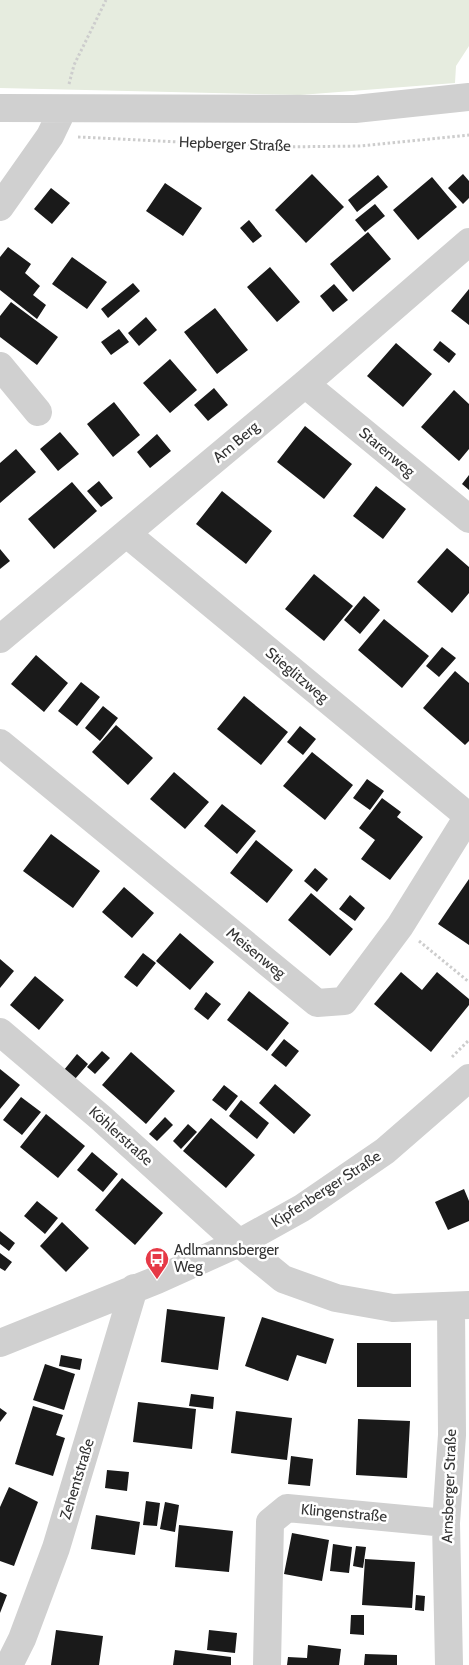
<svg xmlns="http://www.w3.org/2000/svg" width="469" height="1665" viewBox="0 0 469 1665" font-family="Cabin,sans-serif">
<style>
.green{fill:#e6ecdf}
.building{fill:#1a1a1a}
.lines{fill:none;stroke-linecap:round;stroke-linejoin:round}
.path{stroke:#cdcdcd;stroke-width:3;stroke-dasharray:2.5 2.5;stroke-linecap:butt}
.minor{stroke:#d0d0d0;stroke-width:28}
.labels{text-anchor:middle;dominant-baseline:central;stroke-width:5;stroke-linejoin:round;paint-order:stroke}
.street-label{font-size:15px;fill:#333;stroke:#fff}
.poi-label{font-size:15px;fill:#333;stroke:#fff;text-anchor:start}
</style>
<rect width="100%" height="100%" fill="#fff"/>
<!-- green -->
<path class="green" d="M0,0H469V46L456,66L455,83L300,95L0,88Z"/>
<!-- building -->
<path class="building" d="M312,174L344,207L306,243L275,210Z
M463,174L469,181V198L463,204L448,188Z
M378,175L388,187L357,212L348,200Z
M432,177L457,207L418,240L393,210Z
M165,183L202,208L183,236L146,211Z
M51,188L70,203L52,224L34,209Z
M375,204L385,216L365,232L355,220Z
M249,220L262,236L253,243L240,228Z
M368,232L391,259L353,292L330,264Z
M8,247L31,264L25,273L40,286L33,295L46,305L37,319L0,290V257Z
M72,257L107,282L87,309L52,284Z
M270,267L300,302L277,322L247,287Z
M133,283L140,291L108,318L101,309Z
M334,284L348,300L333,312L320,296Z
M469,289V325L451,311Z
M11,302L58,337L37,365L0,337V316Z
M215,308L248,350L217,374L184,332Z
M146,317L157,330L139,346L128,333Z
M119,329L129,342L111,355L101,342Z
M440,341L456,354L449,363L433,350Z
M396,343L432,374L403,407L367,376Z
M170,359L197,390L170,413L143,383Z
M214,388L228,405L208,421L194,405Z
M454,390L469,404V449L459,461L421,427Z
M114,402L140,435L113,457L87,424Z
M305,426L352,464L324,499L277,462Z
M60,432L79,454L58,471L40,449Z
M157,434L171,451L150,468L137,452Z
M16,449L36,472L0,503V463Z
M469,475V490L462,484Z
M99,481L113,498L101,507L87,491Z
M72,482L97,511L54,549L28,519Z
M376,486L406,509L383,539L353,516Z
M222,491L272,531L246,564L196,524Z
M447,548L469,567V593L452,613L417,582Z
M0,549L10,561L0,569Z
M314,574L353,606L324,641L285,609Z
M364,596L380,610L360,634L344,620Z
M384,619L429,656L402,688L358,650Z
M442,647L456,658L439,677L426,666Z
M36,655L68,683L44,712L11,684Z
M455,671L469,683V741L465,745L423,708Z
M81,682L100,697L77,726L58,711Z
M244,696L288,732L261,765L217,729Z
M103,706L118,718L100,741L85,728Z
M116,725L153,758L128,785L92,752Z
M300,726L316,739L303,755L287,742Z
M312,752L353,785L325,820L283,786Z
M174,772L209,802L185,829L150,799Z
M367,779L384,791L370,810L353,798Z
M382,798L401,812L397,817L423,837L390,880L361,859L375,840L359,828Z
M222,804L256,831L237,854L204,826Z
M51,834L100,871L73,908L23,871Z
M256,840L293,870L267,903L230,873Z
M315,868L328,879L317,892L304,881Z
M469,879V945L438,924Z
M124,887L154,913L132,938L102,912Z
M311,893L353,929L330,956L288,920Z
M350,895L365,908L355,921L339,909Z
M180,933L214,962L190,990L156,961Z
M143,953L156,963L137,987L124,977Z
M0,959L14,971L0,988Z
M401,972L422,990L437,972L469,999V1005L431,1052L374,1004Z
M35,976L64,1000L39,1030L10,1005Z
M249,991L289,1023L267,1051L227,1020Z
M206,992L221,1004L208,1020L194,1009Z
M284,1039L299,1051L286,1067L271,1055Z
M102,1051L110,1058L95,1074L87,1067Z
M131,1052L175,1091L146,1124L102,1085Z
M77,1054L88,1064L75,1079L64,1070Z
M0,1069L20,1085L0,1109Z
M275,1084L311,1115L294,1134L259,1103Z
M224,1085L238,1096L226,1111L212,1100Z
M21,1097L41,1112L22,1135L3,1120Z
M241,1100L269,1123L257,1139L229,1116Z
M46,1114L85,1146L58,1178L20,1147Z
M165,1117L173,1125L157,1141L149,1134Z
M211,1118L255,1155L226,1188L183,1151Z
M188,1124L197,1132L181,1149L173,1141Z
M92,1152L118,1174L103,1192L77,1170Z
M122,1178L163,1213L135,1245L95,1210Z
M464,1189L469,1201V1221L448,1230L435,1202Z
M37,1201L58,1218L45,1234L24,1216Z
M62,1222L89,1248L66,1272L40,1246Z
M0,1231L15,1243L9,1251L0,1244Z
M0,1253L12,1262L5,1271L0,1268Z
M167,1309L225,1317L218,1370L161,1362Z
M262,1317L334,1339L326,1364L297,1355L288,1381L245,1366Z
M357,1343H411V1387H357Z
M61,1355L82,1359L80,1370L59,1366Z
M45,1364L75,1374L64,1410L33,1400Z
M191,1394L214,1397L213,1409L189,1406Z
M138,1402L196,1409L192,1449L133,1442Z
M33,1406L63,1415L56,1435L65,1438L53,1476L15,1464Z
M0,1408L7,1413L0,1422Z
M236,1411L292,1418L287,1460L231,1453Z
M358,1419L410,1421L407,1478L356,1475Z
M291,1456L313,1459L310,1486L288,1484Z
M107,1470L129,1472L127,1491L105,1488Z
M9,1487L38,1502L14,1566L0,1561V1507Z
M146,1501L160,1503L157,1526L143,1525Z
M165,1502L179,1505L175,1532L160,1529Z
M96,1515L140,1522L135,1555L91,1549Z
M179,1525L233,1531L229,1572L175,1567Z
M292,1533L329,1540L322,1581L284,1574Z
M333,1544L352,1547L349,1573L330,1571Z
M356,1546L366,1547L363,1568L353,1566Z
M365,1559L415,1562L412,1608L362,1605Z
M0,1592L7,1595L0,1613Z
M416,1595L425,1596L424,1611L415,1610Z
M351,1615H364V1635L350,1634Z
M56,1630L103,1636L99,1665H51Z
M209,1630L237,1633L235,1653L207,1650Z
M308,1645L341,1649L339,1665H287L288,1657L307,1658Z
M175,1650L231,1657V1665H173Z
M365,1654L397,1655V1665H364Z"/>
<g class="lines">
<!-- path -->
<path class="path" d="M69,84L74,65L106,0
M78,137L279,147L361,146L469,135
M419,941L469,982
M452,1057L469,1040"/>
<!-- minor -->
<path class="minor" d="M0,108L355,109L469,97
M0,207L50,136L63,109
M0,366L38,412
M305,384L469,519
M127,534L468,816
M0,639L305,384L469,242
M0,743L317,1003L344,1001L400,926L469,815
M0,1032L101,1118L239,1243L283,1279L336,1298L393,1308L469,1305
M0,1343L157,1280L239,1243L302,1208L385,1151L469,1078
M9,1665L22,1639L56,1548L134,1288
M267,1665L270,1522L287,1508L446,1523
M449,1665L446,1523L452,1435L451,1307"/>
</g>
<!-- icons -->
<defs>
<g id="bus-pin" transform="scale(1.25)"><path d="M0 17L-7.5 6A9.5 9.5 0 1 1 7.5 6Z" fill="#e63946" stroke="#fff"/><path d="M-5-6H5V4H4V6H2V4H-2V6H-4V4H-5ZM-3.5-4V0h7V-4ZM-3.5 1.2v1.5H-2V1.2ZM2 1.2v1.5H3.5V1.2Z" fill="#fff"/></g>
</defs>
<g fill-rule="evenodd">
<use href="#bus-pin" x="157" y="1259"/>
</g>
<g class="labels">
<!-- street labels -->
<g class="street-label">
<text transform="translate(235 144) rotate(2)">Hepberger Straße</text>
<text transform="translate(236 442) rotate(-40)">Am Berg</text>
<text transform="translate(387 452) rotate(40)">Starenweg</text>
<text transform="translate(297 675) rotate(40)">Stieglitzweg</text>
<text transform="translate(256 953) rotate(39)">Meisenweg</text>
<text transform="translate(121 1136) rotate(42)">Köhlerstraße</text>
<text transform="translate(326 1189) rotate(-33)">Kipfenberger Straße</text>
<text transform="translate(77 1479) rotate(-73)">Zehentstraße</text>
<text transform="translate(449 1486) rotate(-88)">Arnsberger Straße</text>
<text transform="translate(344 1513) rotate(5)">Klingenstraße</text>
</g>
<!-- poi labels -->
<g class="poi-label">
<text x="174" y="1250">Adlmannsberger<tspan x="174" dy="17">Weg</tspan></text>
</g>
</g>
</svg>
